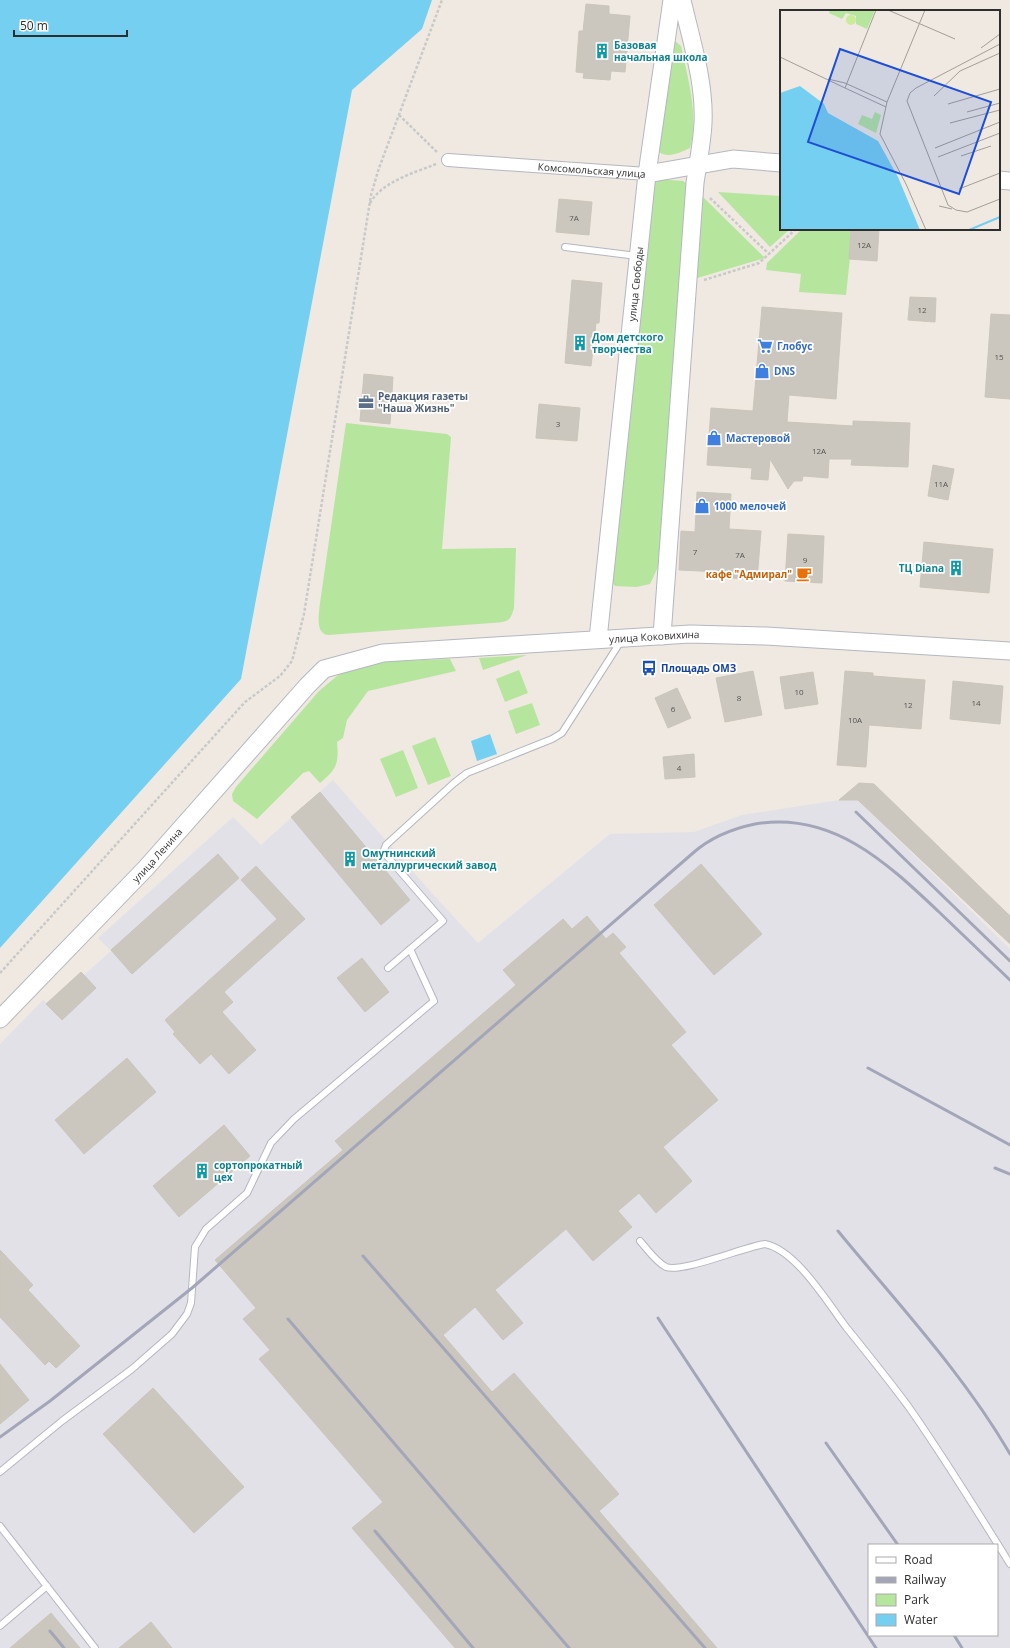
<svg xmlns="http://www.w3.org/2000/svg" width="1010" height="1648" viewBox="0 0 1010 1648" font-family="'Open Sans',sans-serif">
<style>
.industrial{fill:#e3e1e8;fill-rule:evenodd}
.green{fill:#b6e59e}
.water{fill:#75cff0}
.building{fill:#cbc7bf;stroke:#cbc5ba}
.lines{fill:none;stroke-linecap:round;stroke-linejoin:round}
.lane-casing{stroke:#b4b7c1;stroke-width:8}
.street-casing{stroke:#b4b7c1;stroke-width:14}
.secondary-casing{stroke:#b4b7c1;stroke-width:19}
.path{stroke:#c9c9c9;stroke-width:2.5;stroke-dasharray:3 2;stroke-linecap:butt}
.lane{stroke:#fff;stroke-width:6}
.street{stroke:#fff;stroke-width:12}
.secondary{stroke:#fff;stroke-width:17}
.rail{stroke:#a3a6b8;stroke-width:3}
.labels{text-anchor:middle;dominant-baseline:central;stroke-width:3.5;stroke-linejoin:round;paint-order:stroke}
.number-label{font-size:8px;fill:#555452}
.culture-label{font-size:10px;font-weight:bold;fill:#0d838f;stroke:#fff;text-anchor:start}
.street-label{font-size:10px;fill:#2e2e2e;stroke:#fff}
.shop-label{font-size:10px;font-weight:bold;fill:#366cbe;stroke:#fff;text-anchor:start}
.service-label{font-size:10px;font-weight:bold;fill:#4e5e75;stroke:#fff;text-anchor:start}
.food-label{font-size:10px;font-weight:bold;fill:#c56008;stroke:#fff;text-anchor:end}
.transit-label{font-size:10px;font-weight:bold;fill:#164399;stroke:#fff;text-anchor:start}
.inset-river{fill:none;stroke:#75cff0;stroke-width:2}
.inset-road{fill:none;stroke:#a29e99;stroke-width:1}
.view{fill:#1d4ed8;fill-opacity:0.15;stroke:#1d4ed8;stroke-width:2}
.inset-edge{fill:none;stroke:#2e2e2e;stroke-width:2}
</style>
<rect width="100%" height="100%" fill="#efe9e1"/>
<!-- industrial -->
<path class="industrial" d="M333,780L430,891L478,943L610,834L694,832L742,815L839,800H858L1010,949V1648H0V1044L43,1000L47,1003L81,972L84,975L111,951L98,938L233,817L261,845ZM869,1545H997V1635H869Z"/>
<!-- green -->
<path class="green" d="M675,41L681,46C688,79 699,115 690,148C679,153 668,159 657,151L672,43Z
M657,179L683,181L688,185L690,191L658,567L650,584L636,587L615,586L612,582L651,181Z
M718,192L781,196V229H790L770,247Z
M700,194L765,258L694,279Z
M802,229H853L846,295L799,292L801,274L766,270L767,263Z
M346,423L447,434L451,437L442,549L516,548L514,608C510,623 506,622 492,623L328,635C315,634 319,613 320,603Z
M527,655L483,670L479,658Z
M450,659L456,671L368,691L347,720L343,738L337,742C339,763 337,769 320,783L309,771L303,773L257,819L233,801L232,794L236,787L319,691L337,676L351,668L374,662Z
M519,670L528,693L505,702L496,679Z
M532,703L540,725L516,734L508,711Z
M435,737L451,776L428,785L412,746Z
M403,750L418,788L396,797L380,759Z"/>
<!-- water -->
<path class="water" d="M0,0H432L422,29L352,90L241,679L0,948Z
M490,734L497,754L477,761L471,741Z"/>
<!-- building -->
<path class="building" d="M586,4L609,6V14L630,16L625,72L611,71L610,80L583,78L584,73L576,72L579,31H583Z
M559,199L592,202L589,235L556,232Z
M851,229H879L877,261L849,259Z
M572,280L602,283L599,323H596L591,366L565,363Z
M910,297L936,298L935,322L908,320Z
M762,307L842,313L836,399L789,395L787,422L853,426V421L910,423L908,467L851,465L852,459H829L828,478L803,476L802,481H794L788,489L770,459L768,480L751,479L752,468L707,465L711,408L753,411Z
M991,314L1010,315V399L985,397Z
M364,374L393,377L390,424L360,421Z
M539,404L580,408L577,441L536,438Z
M933,465L954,469L948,500L928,496Z
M697,492L731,494L729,529L761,531L757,580L720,577V572L679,570L681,531L695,532Z
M788,534L824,536L822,583L785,581Z
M924,542L993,549L989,593L920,587Z
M753,671L762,715L725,722L716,678Z
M845,671L873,673V676L925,680L921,729L869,725L866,767L837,765Z
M813,672L818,704L785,709L780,677Z
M953,681L1003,686L1000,724L950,719Z
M677,688L691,718L668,728L655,698Z
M694,754L695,777L665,779L663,757Z
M859,783L874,784L1010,916V944L858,800H839Z
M320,792L410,900L381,925L291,817Z
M218,854L239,878L132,974L111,950Z
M701,864L762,934L714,975L654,905Z
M256,866L305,919L224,992L233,1002L222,1012L256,1050L229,1074L211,1054L200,1064L173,1034L175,1032L165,1020L277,919L241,880Z
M587,916L606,939L613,933L626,947L619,953L686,1032L671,1045L718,1100L663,1147L692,1181L656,1213L639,1193L618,1211L632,1227L593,1261L566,1229L495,1290L523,1323L503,1340L475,1307L443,1335L492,1392L514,1373L619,1494L599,1511L717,1648H455L352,1528L383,1502L259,1359L270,1350L243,1319L256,1308L215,1260L343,1150L335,1141L516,985L503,970L563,919L572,929Z
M362,958L389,992L365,1012L337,978Z
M81,972L96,988L62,1020L46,1004Z
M127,1058L156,1092L84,1154L55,1120Z
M224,1125L250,1156L179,1217L153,1186Z
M0,1250L33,1285L28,1290L80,1346L56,1368L49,1361L45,1365L0,1317Z
M0,1364L29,1400L0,1424Z
M153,1388L244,1487L194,1533L103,1434Z
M51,1613L80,1648H10Z
M151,1622L172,1648H119Z"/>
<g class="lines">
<!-- lane casing -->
<g class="lane-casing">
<path id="lane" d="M565,247L637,256
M388,968L443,921L386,855L384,850L386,845L454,783L467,773L552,739L562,733L621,641
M640,1241C648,1250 656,1262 666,1267C682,1273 744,1247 765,1244C796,1250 827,1302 846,1327C867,1353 888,1379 908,1406C944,1457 977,1511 1010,1564
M0,1472L62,1421L132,1369L172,1334L187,1314L191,1303L195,1247L206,1229L247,1193L271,1143L294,1119L434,1001L410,949
M0,1526L95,1648
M0,1626L47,1586"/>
</g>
<!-- street casing -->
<g class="street-casing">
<g id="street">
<path id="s1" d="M448,160L647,174"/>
</g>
</g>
<!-- secondary casing -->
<g class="secondary-casing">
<g id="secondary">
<path d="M647,174L733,159L781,163"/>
<path d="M999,180L1010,181"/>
<path d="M662,636L695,183C698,163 702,143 703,123C705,82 691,40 682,0"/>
<path id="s2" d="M598,639L647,174L672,0"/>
<path id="s3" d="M0,1019L146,868L307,686L324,669L383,653L690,634L766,636L1010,651"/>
</g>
</g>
<!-- path -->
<path class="path" d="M399,115L438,153
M710,198L769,254
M370,203C383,181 414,173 436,164
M704,280L759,263L796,229
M0,973L245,702L280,676L292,661L304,614L371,195L379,168L442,0"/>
<!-- lane -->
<use href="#lane" class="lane"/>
<!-- street -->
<use href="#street" class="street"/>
<!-- secondary -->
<use href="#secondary" class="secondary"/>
<!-- rail -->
<path class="rail" d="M856,812L1010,961
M868,1068L1010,1145
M995,1168L1010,1174
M838,1231C897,1303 963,1373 1010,1454
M363,1256L705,1648
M658,1318L876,1648
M288,1319L569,1648
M0,1437L50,1401L192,1288L693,853C711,837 731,829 755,824C832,811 886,862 938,911C962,934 986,957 1010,980
M826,1443L898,1545
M375,1531L473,1648
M50,1631L64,1648
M954,1635L962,1648"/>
</g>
<!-- icons -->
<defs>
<g id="building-bare" transform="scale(1.2)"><path d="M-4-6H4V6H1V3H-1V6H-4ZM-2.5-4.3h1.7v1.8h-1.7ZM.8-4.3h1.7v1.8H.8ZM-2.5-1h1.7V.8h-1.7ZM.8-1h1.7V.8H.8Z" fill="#0f9aa8" stroke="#fff" stroke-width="2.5" paint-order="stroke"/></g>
<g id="supermarket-bare" transform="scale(1.2)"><path d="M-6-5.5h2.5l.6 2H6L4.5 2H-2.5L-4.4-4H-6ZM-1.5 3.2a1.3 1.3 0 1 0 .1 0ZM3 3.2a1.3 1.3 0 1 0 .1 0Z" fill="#3f7fe0" stroke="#fff" stroke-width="2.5" paint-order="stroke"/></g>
<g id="shop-bare" transform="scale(1.2)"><path d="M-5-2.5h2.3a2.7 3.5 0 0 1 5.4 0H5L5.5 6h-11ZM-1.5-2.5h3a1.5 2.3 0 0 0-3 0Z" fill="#3f7fe0" stroke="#fff" stroke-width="2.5" paint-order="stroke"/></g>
<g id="office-bare" transform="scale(1.2)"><path d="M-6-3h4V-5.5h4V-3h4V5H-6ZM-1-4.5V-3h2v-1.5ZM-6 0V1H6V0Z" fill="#5c6f8a" stroke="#fff" stroke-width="2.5" paint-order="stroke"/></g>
<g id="cafe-bare" transform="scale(1.2)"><path d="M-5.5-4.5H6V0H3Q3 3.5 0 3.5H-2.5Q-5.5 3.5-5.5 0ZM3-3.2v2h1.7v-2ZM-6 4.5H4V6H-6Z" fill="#e8710a" stroke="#fff" stroke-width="2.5" paint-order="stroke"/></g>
<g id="bus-bare" transform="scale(1.2)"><path d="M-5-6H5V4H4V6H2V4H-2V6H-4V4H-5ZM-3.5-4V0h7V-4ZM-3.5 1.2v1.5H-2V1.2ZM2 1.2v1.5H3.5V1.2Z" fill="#1a4fb4" stroke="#fff" stroke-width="2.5" paint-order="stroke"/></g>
</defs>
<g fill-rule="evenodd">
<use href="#building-bare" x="602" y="51"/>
<use href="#building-bare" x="580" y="343"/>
<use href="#supermarket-bare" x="765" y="346"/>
<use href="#shop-bare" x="762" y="371"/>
<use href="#office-bare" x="366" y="402"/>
<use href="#shop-bare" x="714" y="438"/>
<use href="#shop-bare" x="702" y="506"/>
<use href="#building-bare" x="956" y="568"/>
<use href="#cafe-bare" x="804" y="574"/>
<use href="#bus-bare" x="649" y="668"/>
<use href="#building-bare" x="350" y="859"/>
<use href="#building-bare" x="202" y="1171"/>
</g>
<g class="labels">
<!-- number labels -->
<g class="number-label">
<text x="574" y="217">7А</text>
<text x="864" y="244">12А</text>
<text x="922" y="309">12</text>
<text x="999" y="356">15</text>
<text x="558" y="423">3</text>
<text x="819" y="450">12А</text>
<text x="941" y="483">11А</text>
<text x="695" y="551">7</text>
<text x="740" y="554">7А</text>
<text x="805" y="559">9</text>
<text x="799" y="691">10</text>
<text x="739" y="697">8</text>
<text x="976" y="702">14</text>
<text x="908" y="704">12</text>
<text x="673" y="708">6</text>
<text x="855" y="719">10А</text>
<text x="679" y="767">4</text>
</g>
<!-- culture labels -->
<g class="culture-label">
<text x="614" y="45">Базовая<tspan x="614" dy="12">начальная школа</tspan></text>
<text x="592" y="337">Дом детского<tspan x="592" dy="12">творчества</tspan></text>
<text x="944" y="568" text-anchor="end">ТЦ Diana</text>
<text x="362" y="853">Омутнинский<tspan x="362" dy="12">металлургический завод</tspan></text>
<text x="214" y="1165">сортопрокатный<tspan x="214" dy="12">цех</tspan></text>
</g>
<!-- street labels -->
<g class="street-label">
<text stroke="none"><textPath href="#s1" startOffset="144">Комсомольская улица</textPath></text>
<text stroke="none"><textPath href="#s2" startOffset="357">улица Свободы</textPath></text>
<text stroke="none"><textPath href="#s3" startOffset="810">улица Коковихина</textPath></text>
<text stroke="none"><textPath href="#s3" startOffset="227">улица Ленина</textPath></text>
</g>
<!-- shop labels -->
<g class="shop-label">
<text x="777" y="346">Глобус</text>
<text x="774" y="371">DNS</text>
<text x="726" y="438">Мастеровой</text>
<text x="714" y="506">1000 мелочей</text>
</g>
<!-- service labels -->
<g class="service-label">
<text x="378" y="396">Редакция газеты<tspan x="378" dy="12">"Наша Жизнь"</tspan></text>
</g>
<!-- food labels -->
<g class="food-label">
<text x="792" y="574">кафе "Адмирал"</text>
</g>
<!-- transit labels -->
<g class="transit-label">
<text x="661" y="668">Площадь ОМЗ</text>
</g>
</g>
<!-- overview -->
<g transform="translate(780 10)">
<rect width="220" height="220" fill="#efe9e1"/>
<path d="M50,0H95L87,19L76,14V6L66,3L62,9L49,3ZM95,102L101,105L96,123L78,114L82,105L92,109Z" fill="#b6e59e"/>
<path d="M66 10a5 5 0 1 1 10 0a5 5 0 1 1-10 0Z" fill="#c9ec9a"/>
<path d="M20,76L44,94L48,103L98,131L118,167L140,220H0V83Z" fill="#75cff0"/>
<path class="inset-river" d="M189,220L220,207"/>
<path class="inset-road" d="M96,0L65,78L106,97M108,0L175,29M220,34L136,78L130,83L127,91L168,195L176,200L187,202L220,189M201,38L220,24M0,47L65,78M48,69L65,73M65,73L107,92L100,124L126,174L146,220M154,86L180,61L220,43M107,92L145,0M168,94L220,79M187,102L220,93M170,113L220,100M155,138L220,112M181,146L211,136M158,147L220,123M179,179L220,163M159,196L172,199"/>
<path class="view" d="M60,39L211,92L179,184L28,132Z"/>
<rect width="220" height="220" class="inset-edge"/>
</g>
<!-- legend -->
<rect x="868" y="1544" width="130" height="92" fill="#ffffff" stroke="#ababab"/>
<rect x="876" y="1557" width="20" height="6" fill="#ffffff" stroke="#ababab"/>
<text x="904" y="1564" font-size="12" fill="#2e2e2e">Road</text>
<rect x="876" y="1577" width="20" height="6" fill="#a3a6b8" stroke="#ababab"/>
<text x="904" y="1584" font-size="12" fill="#2e2e2e">Railway</text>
<rect x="876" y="1594" width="20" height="12" fill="#b6e59e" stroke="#ababab"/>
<text x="904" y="1604" font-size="12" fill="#2e2e2e">Park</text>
<rect x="876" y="1614" width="20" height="12" fill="#75cff0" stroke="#ababab"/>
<text x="904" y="1624" font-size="12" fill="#2e2e2e">Water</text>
<!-- scale -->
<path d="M14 30v6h113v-6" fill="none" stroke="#2e2e2e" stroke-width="2"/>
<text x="20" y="30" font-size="12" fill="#2e2e2e" stroke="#ffffff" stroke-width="3" paint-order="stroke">50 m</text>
</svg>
